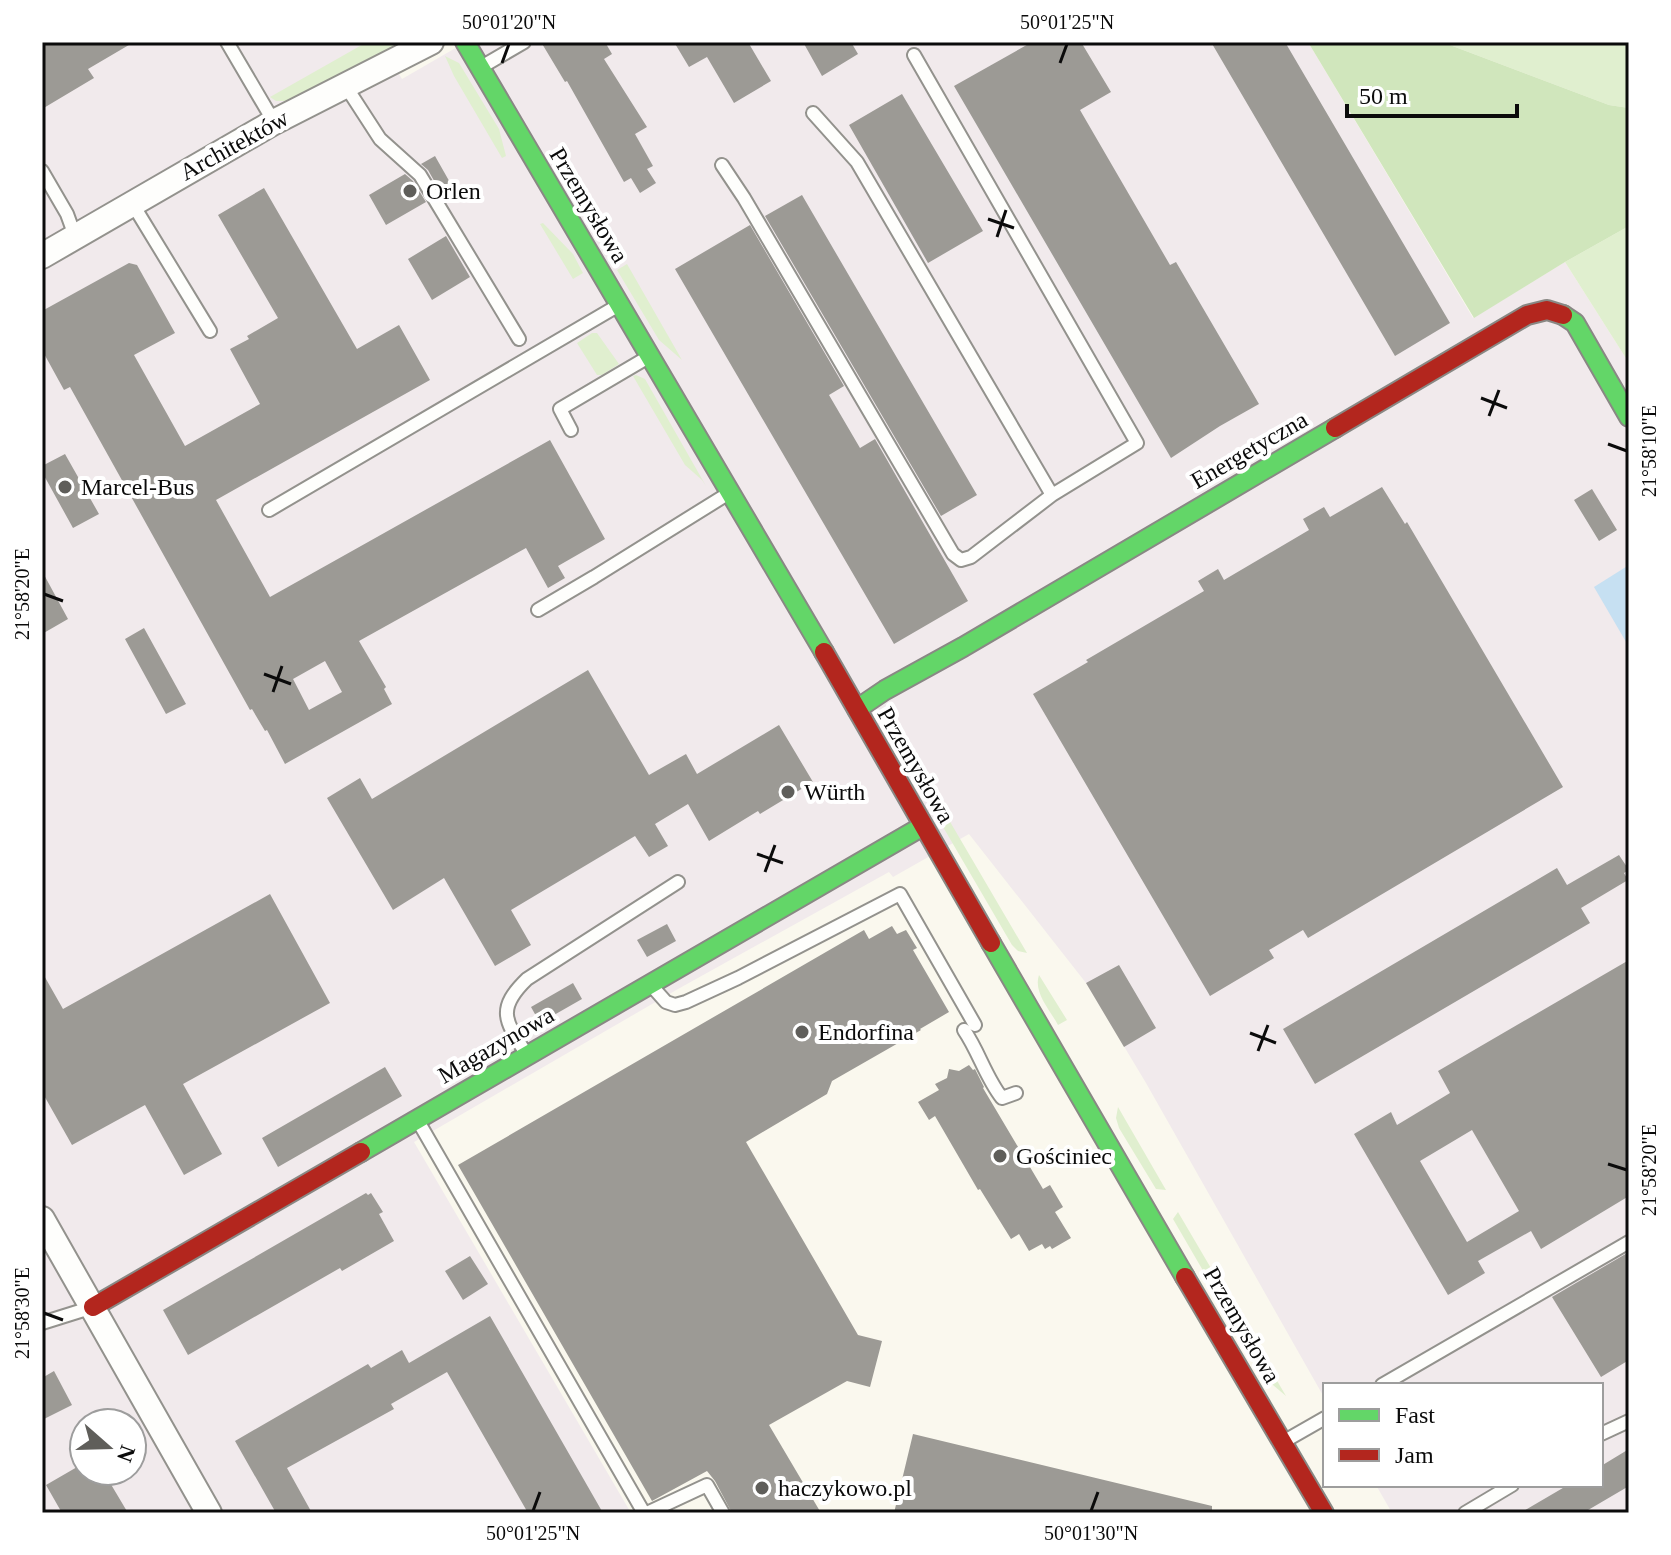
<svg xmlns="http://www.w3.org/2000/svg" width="1671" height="1555" viewBox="0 0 1671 1555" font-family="'Times New Roman',serif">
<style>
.industrial{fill:#f1eaec;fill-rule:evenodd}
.green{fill:#e0efcf}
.forest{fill:#d0e6bc}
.water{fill:#c6e0f2}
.building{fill:#9c9a95;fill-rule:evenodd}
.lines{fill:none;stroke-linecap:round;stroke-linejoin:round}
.lane-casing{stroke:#93928d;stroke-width:16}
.street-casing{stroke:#93928d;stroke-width:28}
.fast-casing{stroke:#898884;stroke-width:22}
.jam-casing{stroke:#898884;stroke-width:22}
.lane{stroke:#fefefc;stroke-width:12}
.street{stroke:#fefefc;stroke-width:24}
.fast{stroke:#63d668;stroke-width:18}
.jam{stroke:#b3261e;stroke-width:18}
.ticks{fill:none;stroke:#0b0b0b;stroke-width:3}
.poi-dot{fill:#5f5e5a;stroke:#fff;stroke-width:3}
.labels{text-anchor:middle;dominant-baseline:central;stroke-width:8;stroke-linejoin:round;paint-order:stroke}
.street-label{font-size:24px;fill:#0b0b0b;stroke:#fff}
.poi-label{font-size:24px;fill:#0b0b0b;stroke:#fff;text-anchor:start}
.neatline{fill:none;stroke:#0b0b0b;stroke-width:3}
.ticks-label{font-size:20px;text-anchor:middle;fill:#0b0b0b}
</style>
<rect width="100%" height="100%" fill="#faf8ee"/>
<!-- industrial -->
<path class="industrial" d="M42,42H380L402,79L466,42H1308L1473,318L1565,262L1629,363V1513H1392L1376,1485H1601V1385H1325V1399L1146,1083L1086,983L969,834L893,877L889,872L678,989L414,1142L631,1513H42ZM84,1423H132V1471H84Z"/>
<!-- green -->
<path class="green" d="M367,42H405L289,101H276L270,97Z
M1442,42H1629V108L1609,105Z
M445,56L459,63L499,129L506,156L502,158L454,76Z
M577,181L595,212C581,207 576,196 569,185Z
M543,223L573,254L583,273L573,279L540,224Z
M1629,226V363L1565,262Z
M627,264L682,360L659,340L617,270Z
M592,333H597L619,364L602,375H597L577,343Z
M636,375L645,379L706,486L702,480L685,465L633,376Z
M891,721L1027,953L1018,951L1012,945L894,743L891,734Z
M1039,975L1067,1020L1058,1025C1050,1010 1033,992 1039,975Z
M1118,1107L1166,1190L1156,1189L1119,1128L1116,1118Z
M1178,1212L1286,1396L1266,1379L1173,1219Z"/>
<!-- forest -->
<path class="forest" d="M1308,42H1442L1609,105L1629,108V226L1565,262L1474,318Z"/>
<!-- water -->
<path class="water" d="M1629,565V647L1594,587Z"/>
<!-- building -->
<path class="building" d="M42,42H134L88,69L94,78L42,109Z
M541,42H605L612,54L604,59L647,127L635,134L653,166L647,169L656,183L640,193L631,178L624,182L567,81L565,82Z
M674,42H748L771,81L734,103L707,57L689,67Z
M803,42H851L858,54L822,76Z
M1032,42H1081L1111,92L1080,110L1170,265L1176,262L1259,404L1220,426L1171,458L954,86Z
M1211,42H1285L1450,323L1395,356Z
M902,94L983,231L928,263L849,125Z
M435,156L452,186L441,193L428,170L421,164Z
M405,174L413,181L426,202L386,225L369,195Z
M264,188L357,349L399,325L430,380L216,500L270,597L550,440L605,539L558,566L565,578L548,588L526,548L359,641L386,687L384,689L392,704L285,764L267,730L265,731L252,709L250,710L70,387L64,390L42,350V311L129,263L137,265L175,333L134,355L185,446L260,404L230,349L249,339L247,336L278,318L218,215ZM325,661L342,692L309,710L293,679Z
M802,195L977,495L941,516L765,216Z
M750,225L844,386L829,395L860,448L875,439L968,601L894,644L675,269Z
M446,236L470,277L432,300L408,259Z
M65,454L99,514L73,528L42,472V466Z
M1382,487L1405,524L1407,522L1563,787L1308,938L1303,930L1269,950L1274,958L1210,996L1033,694L1088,662L1086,660L1204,591L1198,581L1218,569L1224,580L1309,530L1303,519L1324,507L1330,517Z
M1592,489L1617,530L1599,541L1574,500Z
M42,571L68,619L42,634Z
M144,628L186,704L166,714L125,639Z
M588,670L649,775L686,754L697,774L779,725L813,782L760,814L758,811L709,841L688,804L655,824L668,846L649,857L635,836L511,910L531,945L495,966L444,878L393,910L327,798L360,778L372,799Z
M1619,855L1629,870L1624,873L1628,880L1581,908L1590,923L1315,1084L1283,1029L1557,868L1567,885Z
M270,894L330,1003L183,1084L222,1154L184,1175L145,1105L72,1145L42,1092V972L63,1009Z
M667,924L676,941L647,957L637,940Z
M892,926L897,934L906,930L917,948L913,950L949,1012L920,1029L921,1030L832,1081L827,1094L746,1142L858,1335L882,1341L870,1387L847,1381L769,1425L821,1513H732L715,1481L707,1471L652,1501L458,1165L864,930L869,939Z
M1629,960V1196L1541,1249L1531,1231L1478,1261L1485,1273L1448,1295L1354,1134L1391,1112L1397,1125L1450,1093L1438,1071ZM1472,1130L1519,1211L1467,1242L1420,1161Z
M1119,965L1156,1028L1124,1047L1086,983Z
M573,983L582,999L540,1023L531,1007Z
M969,1065L973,1070L975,1069L984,1087L983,1088L1043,1189L1050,1185L1063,1207L1055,1212L1071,1238L1052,1249L1050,1246L1045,1249L1042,1244L1029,1251L1019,1234L1011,1239L980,1189L978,1190L935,1116L929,1120L918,1102L939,1090L935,1084L947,1078L949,1069L959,1071Z
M385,1067L402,1096L278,1167L262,1138Z
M366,1193L368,1195L371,1193L383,1212L379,1214L394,1241L342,1271L340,1268L188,1355L163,1310Z
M1629,1252V1360L1601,1377L1552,1297Z
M470,1256L488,1284L463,1300L445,1271Z
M490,1316L603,1513H528L447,1372L391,1404L394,1409L287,1468L312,1513H276L235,1441L368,1364L371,1368L402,1350L409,1363Z
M54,1371L72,1405L42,1420V1378Z
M913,1434L1212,1506V1513H894Z
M1629,1449V1486L1583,1513H1520L1568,1485H1601V1466Z
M84,1463V1471H103L128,1513H62L46,1485Z"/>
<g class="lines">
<!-- lane casing -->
<g class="lane-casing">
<path id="lane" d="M227,42L274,122
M483,66L524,42
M345,85L380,139L420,175L519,339
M813,113L857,162L1052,495
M722,165L744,198L953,554L961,560L971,557L1052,495L1137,443L914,55
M42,171L67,214L75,236
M132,203L210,331
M571,430L560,409L650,356
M269,510L619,305
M538,610L594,577L729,493
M650,984L666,1002L675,1005L686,1002L738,978L900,894L975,1025
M964,1030C979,1052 986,1078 1002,1098L1016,1093
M527,1055C506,1022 495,1010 527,979L678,882
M418,1121L644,1513
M42,1323L93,1307
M1382,1385L1629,1242
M1601,1434L1629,1421
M1283,1442L1325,1418
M647,1513L707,1485L723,1513
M1465,1513L1512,1485"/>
</g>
<!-- street casing -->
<g class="street-casing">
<path id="street" d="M42,256L274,122L431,42
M42,1219L209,1513"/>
</g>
<!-- fast casing -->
<g class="fast-casing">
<path id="fast" d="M465,42L824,652
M1563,315L1575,323L1629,417
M857,709L885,690L963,647L1335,428
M991,943L1185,1277
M361,1152L923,826"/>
</g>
<!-- jam casing -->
<g class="jam-casing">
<path id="jam" d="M1335,428L1527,315L1547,310L1563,315
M824,652L991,943
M1185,1277L1324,1513
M93,1307L361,1152"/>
</g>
<!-- lane -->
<use href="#lane" class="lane"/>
<!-- street -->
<use href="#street" class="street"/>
<!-- fast -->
<use href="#fast" class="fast"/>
<!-- jam -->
<use href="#jam" class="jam"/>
</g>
<!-- ticks -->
<path class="ticks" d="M502,63L509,44M1060,63L1067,44M988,219L1014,228M997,237L1006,210M1481,398L1507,408M1489,416L1499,390M1608,444L1627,451M44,594L63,601M264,674L291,684M273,692L282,666M757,854L783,863M765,872L775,845M1250,1033L1276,1043M1258,1051L1268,1025M1608,1164L1627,1170M44,1313L63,1320M533,1511L540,1492M1091,1511L1098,1492"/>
<!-- markers -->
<g class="poi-dot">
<circle cx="410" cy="191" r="8"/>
<circle cx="65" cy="487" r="8"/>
<circle cx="788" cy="792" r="8"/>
<circle cx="802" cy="1032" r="8"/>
<circle cx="1000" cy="1156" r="8"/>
<circle cx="762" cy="1488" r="8"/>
</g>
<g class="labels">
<!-- street labels -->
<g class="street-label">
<text transform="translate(234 145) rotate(-29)">Architektów</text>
<text transform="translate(589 205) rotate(59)">Przemysłowa</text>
<text transform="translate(1249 450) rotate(-30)">Energetyczna</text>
<text transform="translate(916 765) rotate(60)">Przemysłowa</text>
<text transform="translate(496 1045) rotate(-30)">Magazynowa</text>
<text transform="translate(1242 1325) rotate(60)">Przemysłowa</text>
</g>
<!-- poi labels -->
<g class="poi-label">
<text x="426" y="191">Orlen</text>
<text x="81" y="487">Marcel-Bus</text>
<text x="804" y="792">Würth</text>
<text x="818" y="1032">Endorfina</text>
<text x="1016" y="1156">Gościniec</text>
<text x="778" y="1488">haczykowo.pl</text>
</g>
</g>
<!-- border -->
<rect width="1671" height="1555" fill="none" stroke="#ffffff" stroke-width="88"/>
<!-- legend -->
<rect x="1323" y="1383" width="280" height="104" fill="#ffffff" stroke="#9d9d9d" stroke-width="2"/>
<rect x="1339" y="1409" width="40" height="12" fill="#63d668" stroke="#9d9d9d" stroke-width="2"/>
<text x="1395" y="1423" font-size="24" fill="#0b0b0b">Fast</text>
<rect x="1339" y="1449" width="40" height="12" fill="#b3261e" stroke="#9d9d9d" stroke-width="2"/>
<text x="1395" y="1463" font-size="24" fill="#0b0b0b">Jam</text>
<!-- north arrow -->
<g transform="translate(108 1447) rotate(110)"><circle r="38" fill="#ffffff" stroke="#9d9d9d" stroke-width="2"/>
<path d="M0-6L14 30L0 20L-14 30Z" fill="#5f5e5a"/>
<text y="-12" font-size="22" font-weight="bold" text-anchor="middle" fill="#0b0b0b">N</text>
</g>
<!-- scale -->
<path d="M1347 104v12h170v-12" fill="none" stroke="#0b0b0b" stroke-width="4"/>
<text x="1359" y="104" font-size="24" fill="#0b0b0b" stroke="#ffffff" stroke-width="6" paint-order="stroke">50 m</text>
<rect x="44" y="44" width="1583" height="1467" class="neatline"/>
<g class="ticks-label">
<text x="509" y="29">50°01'20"N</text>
<text x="1067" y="29">50°01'25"N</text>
<text transform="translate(1649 451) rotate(-90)" y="7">21°58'10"E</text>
<text transform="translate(22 594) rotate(-90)" y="7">21°58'20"E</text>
<text transform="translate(1649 1170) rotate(-90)" y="7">21°58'20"E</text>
<text transform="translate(22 1313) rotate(-90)" y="7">21°58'30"E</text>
<text x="533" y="1540">50°01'25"N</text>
<text x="1091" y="1540">50°01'30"N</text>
</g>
</svg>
